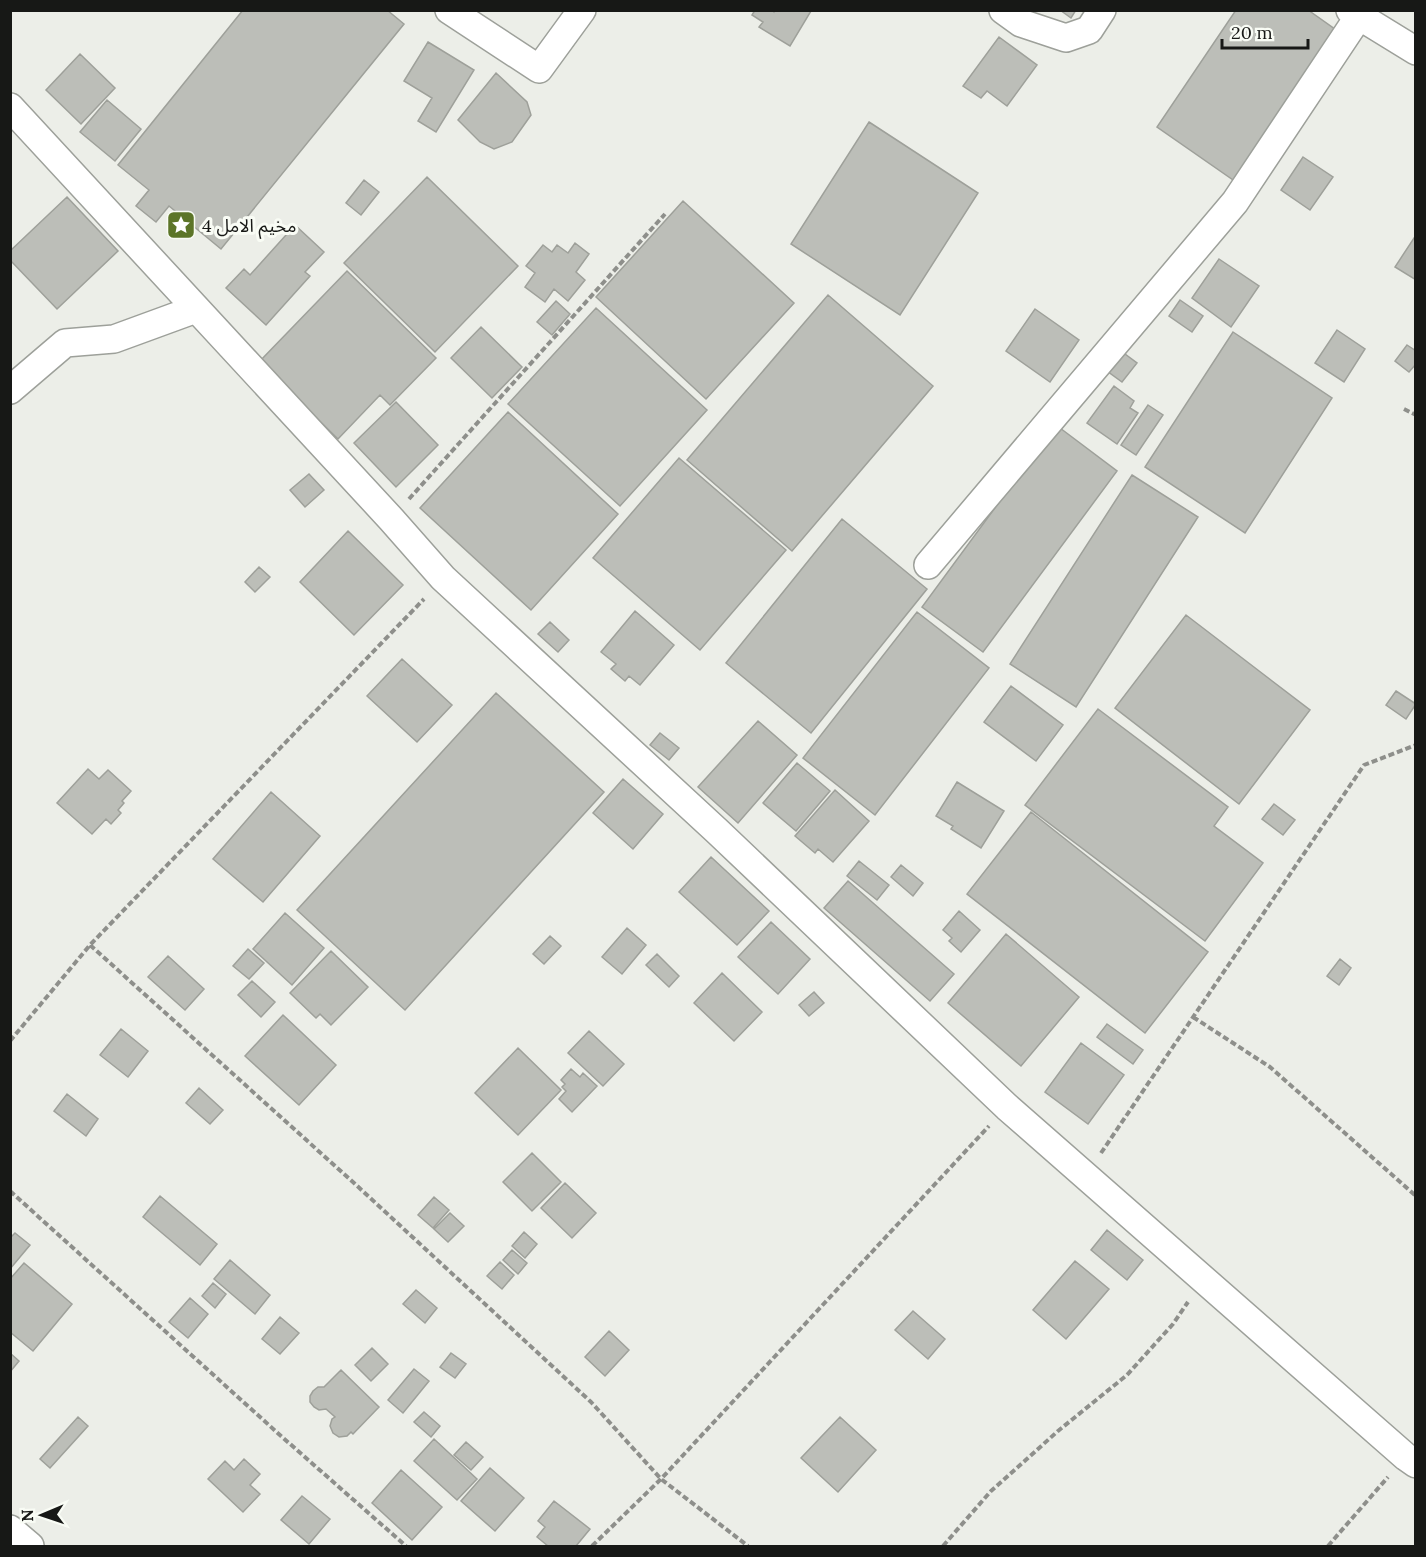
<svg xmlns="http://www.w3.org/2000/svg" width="1426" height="1557" viewBox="0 0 1426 1557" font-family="Lora,'Noto Sans Arabic',serif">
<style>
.building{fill:#bcbeb8;stroke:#9ea09a;stroke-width:1.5}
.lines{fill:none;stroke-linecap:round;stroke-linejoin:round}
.minor-casing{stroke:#9da09a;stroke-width:30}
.path{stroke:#8e8f8b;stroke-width:4;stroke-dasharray:6 3;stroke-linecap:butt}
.minor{stroke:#fff;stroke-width:27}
.labels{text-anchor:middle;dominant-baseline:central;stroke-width:6;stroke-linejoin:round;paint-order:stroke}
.poi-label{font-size:18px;fill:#171816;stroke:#f9fcf5;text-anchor:start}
</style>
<rect width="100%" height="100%" fill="#eceee8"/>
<!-- building -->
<path class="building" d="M243,10H387L404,24L221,249L169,206L156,222L136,206L149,190L118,165Z
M755,10H772L774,12L775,10L811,11L790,46L759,27L763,22L752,15Z
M1060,10H1076L1071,18Z
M1236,10H1308L1339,32L1236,182L1157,127Z
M999,37L1037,65L1007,106L987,91L981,98L963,86Z
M428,42L474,70L436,132L418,121L432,98L404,81Z
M80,54L115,88L81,124L46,90Z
M496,73L527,102L531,115L512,142L494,149L480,142L458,120Z
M107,100L141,129L115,161L80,132Z
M869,122L978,193L900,315L791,244Z
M1303,157L1333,177L1310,210L1281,190Z
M427,177L518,266L435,352L344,263Z
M364,180L379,192L361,215L346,203Z
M67,197L118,251L57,309L10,260V251Z
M683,201L794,303L706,399L596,297Z
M295,225L324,252L305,272L310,276L266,325L226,288L244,269L250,275Z
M1416,235V280L1395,267Z
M575,243L589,254L576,272L585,280L568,301L554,289L545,302L525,287L535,273L526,266L543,245L552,252L557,245L568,253Z
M1219,259L1259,286L1231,327L1192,298Z
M347,271L436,358L390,405L380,395L338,439L259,362Z
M828,295L933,386L792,551L687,460Z
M1180,300L1203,316L1192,332L1169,316Z
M556,301L570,314L552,335L537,322Z
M596,308L707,410L620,506L508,404Z
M1035,309L1079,340L1050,382L1006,351Z
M481,327L522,367L492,398L451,358Z
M1337,330L1365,349L1344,382L1315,363Z
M1233,332L1332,398L1245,533L1145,467Z
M1407,345L1416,351V364L1409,372L1395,361Z
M1121,351L1137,363L1122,382L1107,371Z
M1114,386L1134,401L1130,408L1138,413L1117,444L1087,423Z
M396,402L438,445L396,487L354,443Z
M1148,405L1163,415L1136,455L1121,445Z
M508,412L618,514L531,610L420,508Z
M1056,425L1117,471L983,652L922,607Z
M679,458L786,550L700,650L593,558Z
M309,474L324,490L305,507L290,490Z
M1132,475L1198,517L1076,707L1010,664Z
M842,519L927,589L811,733L726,663Z
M348,531L403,585L354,635L300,582Z
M259,567L270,577L255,592L245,582Z
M635,611L674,645L640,685L629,676L625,681L611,669L616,664L601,652Z
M917,612L989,668L875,815L803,758Z
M1186,615L1310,710L1239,804L1115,708Z
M550,622L569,640L558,652L538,634Z
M402,659L452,705L417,742L367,696Z
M1011,686L1063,725L1036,761L984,722Z
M1396,691L1416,704L1406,719L1386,705Z
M496,693L604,792L405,1010L297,910Z
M1098,709L1228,807L1214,826L1263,863L1205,941L1025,805Z
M758,721L797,755L738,823L698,787Z
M660,733L679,748L669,760L650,745Z
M797,763L830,791L796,831L763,803Z
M88,769L99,779L108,770L131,791L122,801L124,803L118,810L121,813L111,824L106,819L92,834L57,803Z
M623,779L663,814L633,849L593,813Z
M957,782L1004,811L981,848L951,829L953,826L936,816Z
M835,790L869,821L833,862L818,849L815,853L795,836Z
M271,792L320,836L263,902L213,859Z
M1274,804L1295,820L1283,835L1262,819Z
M1031,812L1208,952L1145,1033L967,894Z
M711,857L769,911L737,945L679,892Z
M859,861L889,885L877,900L847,876Z
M901,865L923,883L913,896L891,877Z
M848,881L954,974L930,1001L824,908Z
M959,911L980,930L961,952L949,941L952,938L943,930Z
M285,913L324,948L292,985L253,949Z
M771,922L810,959L778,994L738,957Z
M627,928L646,945L622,974L602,957Z
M1006,934L1079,997L1021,1066L948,1003Z
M550,936L561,946L544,964L533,954Z
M248,949L264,963L249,979L233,966Z
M331,951L368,987L331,1025L320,1014L316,1018L290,993Z
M657,954L679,976L669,987L646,965Z
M168,956L204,989L185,1010L148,977Z
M1340,959L1351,968L1339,985L1327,976Z
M722,973L762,1012L734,1041L694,1003Z
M252,981L275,1002L261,1017L238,995Z
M814,992L824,1003L809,1016L799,1005Z
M283,1015L336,1065L299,1105L245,1056Z
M1107,1024L1143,1050L1133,1064L1097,1037Z
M121,1029L148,1051L128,1077L100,1055Z
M589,1031L624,1064L603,1086L568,1053Z
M1081,1043L1124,1075L1088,1124L1045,1092Z
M518,1048L561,1090L518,1135L475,1093Z
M571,1069L580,1077L583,1073L597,1086L572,1112L559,1099L566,1091L562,1087L565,1084L561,1080Z
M199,1088L223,1110L210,1124L186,1103Z
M67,1094L98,1119L86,1136L54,1111Z
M532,1153L561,1182L532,1211L503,1182Z
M565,1183L596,1213L572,1238L541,1208Z
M160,1196L217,1244L200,1265L143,1217Z
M434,1197L449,1210L433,1228L418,1215Z
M450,1213L464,1226L448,1242L434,1229Z
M1107,1230L1143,1260L1127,1280L1091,1250Z
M524,1232L537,1244L525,1258L512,1246Z
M15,1233L30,1245L10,1269V1238Z
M512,1250L527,1263L518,1274L503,1260Z
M230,1260L270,1295L255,1314L214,1279Z
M1075,1261L1109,1289L1066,1339L1033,1310Z
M500,1262L514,1275L502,1289L487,1276Z
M24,1263L72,1304L33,1351L10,1332V1279Z
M213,1283L226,1294L215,1308L202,1296Z
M416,1290L437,1308L425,1323L403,1304Z
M190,1298L208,1314L188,1338L169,1322Z
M913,1311L945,1339L928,1359L895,1330Z
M280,1317L299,1333L280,1354L262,1339Z
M609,1331L629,1350L605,1376L585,1357Z
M372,1348L388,1364L371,1381L355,1365Z
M10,1353L19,1361L10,1372Z
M451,1353L466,1364L455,1378L440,1367Z
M414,1369L429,1381L403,1413L388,1400Z
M341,1370L379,1407L353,1434L351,1432L347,1436L339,1437L333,1433L330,1426L332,1419L335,1417L326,1409L319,1410L314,1407L310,1402V1396L313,1391L318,1387H324Z
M424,1412L440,1426L431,1437L414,1422Z
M78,1417L88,1426L50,1468L40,1459Z
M840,1417L876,1450L838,1492L801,1458Z
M434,1439L477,1479L457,1500L414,1461Z
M466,1442L483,1457L471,1470L454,1455Z
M244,1459L260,1474L250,1485L260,1494L243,1512L208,1479L225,1461L234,1470Z
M490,1468L524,1498L495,1531L461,1501Z
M401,1470L442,1507L412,1540L372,1503Z
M302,1496L330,1519L309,1544L281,1520Z
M554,1501L590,1529L576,1546H548L537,1537L545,1527L538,1521Z"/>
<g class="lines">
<!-- minor casing -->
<g class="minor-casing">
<path id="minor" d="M449,10L539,69L582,10
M1003,10L1021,23L1066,38L1089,30L1102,10
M1359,16L1416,51
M10,107L391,519L443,578L717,831L1007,1107L1406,1457L1416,1464
M10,390L65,343L114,339L196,309
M928,565L1235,202L1359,16L1350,10
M10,1529L30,1546"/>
</g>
<!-- path -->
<path class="path" d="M1404,409L1416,415
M409,499L665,214
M90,945L354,1183L591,1402L661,1479L748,1546
M1193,1017L1270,1067L1416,1196
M10,1041L90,945L424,599
M1101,1153L1364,765L1416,745
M10,1191L281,1436L406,1546
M592,1546L661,1479L989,1126
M943,1546L991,1491L1058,1431L1127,1375L1173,1324L1188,1302
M1328,1546L1388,1477"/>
<!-- minor -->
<use href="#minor" class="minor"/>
</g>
<!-- icons -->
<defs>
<g id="sight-square" transform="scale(1.5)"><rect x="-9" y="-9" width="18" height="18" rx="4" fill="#5c7528" stroke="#f9fcf5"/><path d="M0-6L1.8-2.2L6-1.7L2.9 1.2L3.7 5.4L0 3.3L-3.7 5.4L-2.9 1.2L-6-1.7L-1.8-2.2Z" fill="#fff"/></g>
</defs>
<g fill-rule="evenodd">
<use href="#sight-square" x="181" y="225"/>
</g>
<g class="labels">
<!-- poi labels -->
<g class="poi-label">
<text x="202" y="225">مخيم الامل 4</text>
</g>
</g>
<!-- border -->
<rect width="1426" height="1557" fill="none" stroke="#171816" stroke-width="24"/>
<!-- north arrow -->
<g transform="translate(42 1515) rotate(268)" stroke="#f9fcf5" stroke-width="4.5" paint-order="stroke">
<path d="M0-4.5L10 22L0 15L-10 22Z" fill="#171816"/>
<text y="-9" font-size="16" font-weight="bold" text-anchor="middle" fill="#171816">N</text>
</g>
<!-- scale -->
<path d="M1222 39v9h86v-9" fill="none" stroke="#171816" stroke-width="3"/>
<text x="1231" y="39" font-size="18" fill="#171816" stroke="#f9fcf5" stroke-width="4.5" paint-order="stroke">20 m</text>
</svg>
